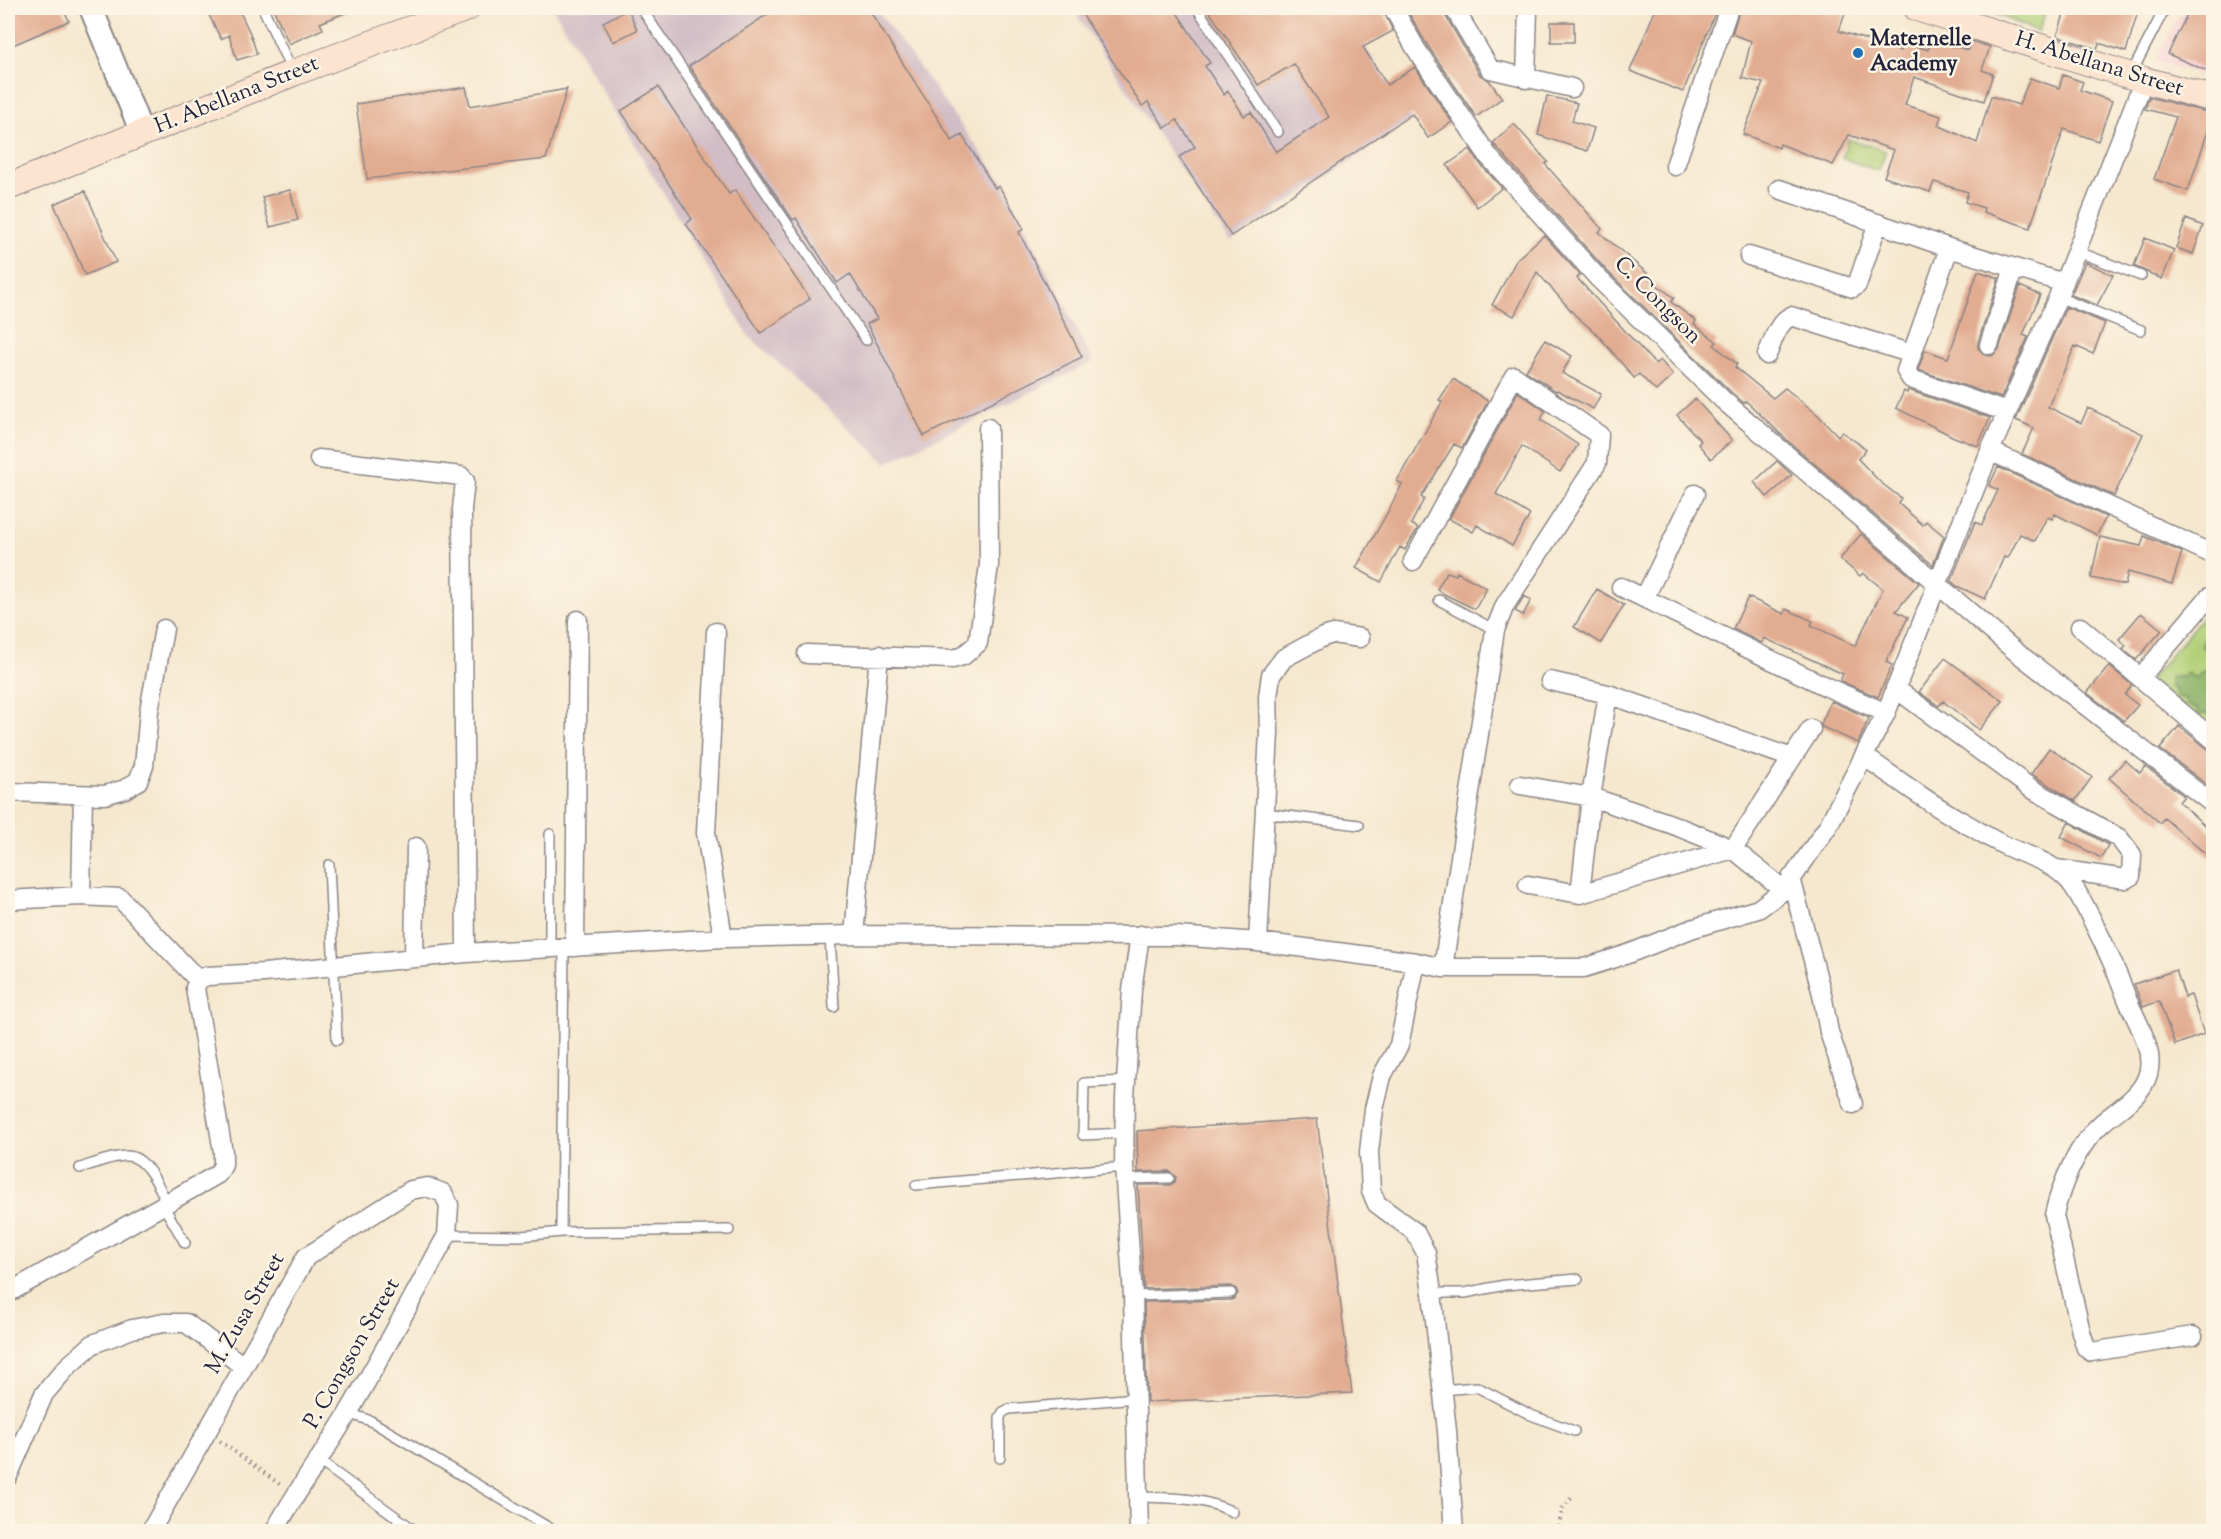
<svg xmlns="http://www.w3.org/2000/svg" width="2221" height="1539" viewBox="0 0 2221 1539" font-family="'Sorts Mill Goudy',serif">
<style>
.built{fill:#f7cfd2}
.industrial{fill:#d2bdc6}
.green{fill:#b1cf76;stroke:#6a7858;stroke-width:1.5}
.forest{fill:#8cb267;stroke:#576a51;stroke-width:1.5}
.building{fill:#e2ac91}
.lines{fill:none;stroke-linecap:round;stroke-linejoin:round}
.service-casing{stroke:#8c8585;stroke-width:12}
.minor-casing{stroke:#8c8585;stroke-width:21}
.tertiary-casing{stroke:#8c8585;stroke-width:26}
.secondary-casing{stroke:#8c8585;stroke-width:28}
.path{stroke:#8c8585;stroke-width:4;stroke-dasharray:1.5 4.5;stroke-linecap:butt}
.service{stroke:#fff;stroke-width:9}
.minor{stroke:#fff;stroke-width:18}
.tertiary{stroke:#fff;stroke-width:22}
.secondary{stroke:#fde4d1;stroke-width:26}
.poi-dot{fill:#1f6fb2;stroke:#fcf5e5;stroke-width:2}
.labels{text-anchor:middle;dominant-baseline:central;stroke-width:5;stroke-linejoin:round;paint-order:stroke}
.poi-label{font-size:22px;font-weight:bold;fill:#22223b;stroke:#fcf5e5;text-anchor:start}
.street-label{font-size:22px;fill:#22223b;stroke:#fcf5e5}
</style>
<rect width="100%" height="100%" fill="#fcf5e5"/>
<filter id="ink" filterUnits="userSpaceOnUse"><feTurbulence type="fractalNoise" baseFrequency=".0167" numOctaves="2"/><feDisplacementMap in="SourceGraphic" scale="12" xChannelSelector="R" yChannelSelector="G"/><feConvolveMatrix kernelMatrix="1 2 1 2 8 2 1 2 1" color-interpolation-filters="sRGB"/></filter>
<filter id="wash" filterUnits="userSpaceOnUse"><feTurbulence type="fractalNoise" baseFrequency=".008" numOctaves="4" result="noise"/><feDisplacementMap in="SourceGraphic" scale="24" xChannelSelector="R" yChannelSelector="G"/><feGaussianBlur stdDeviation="1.35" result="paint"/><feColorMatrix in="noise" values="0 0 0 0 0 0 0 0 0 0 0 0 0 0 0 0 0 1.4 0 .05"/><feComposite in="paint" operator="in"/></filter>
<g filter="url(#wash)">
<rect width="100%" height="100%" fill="#f5e8cf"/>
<!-- built -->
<path class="built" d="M2183,8H2213V78L2155,61Z"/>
<!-- industrial -->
<path class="industrial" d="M553,8H876L1003,183L1093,362L886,463L748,335Z
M1072,8H1344L1364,45L1412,120L1230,242Z"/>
<!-- green -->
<path class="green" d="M1992,8H2047L2038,32L1991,12Z
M1848,139L1886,151L1879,171L1842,158Z
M2213,604V734L2150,680Z"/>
<!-- forest -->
<path class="forest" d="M2213,630V654L2202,647L2203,642Z
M2203,671L2213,676V724L2210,715L2207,713L2199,715L2196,707L2188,706L2184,698L2176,697L2175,688H2171L2170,679L2173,676H2182L2186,673L2193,677H2197Z"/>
<g id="blocks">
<!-- building -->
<path class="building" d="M13,8H63L69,21L8,47V10Z
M218,8H238L250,33L257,54L237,60L229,35L221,39L208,13Z
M273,8H357L320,23L323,29L289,44Z
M777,8H868L952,141L962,135L995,188L999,186L1024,229L1019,232L1082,357L924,436L867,324L877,319L850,274L837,283L796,218L793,220L689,66Z
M1078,8H1174L1210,63L1205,66L1224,95L1228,91L1244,116L1251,112L1276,152L1329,117L1294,64L1258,85L1207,8H1382L1393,31L1363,47L1387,85L1415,67L1452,122L1428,138L1412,114L1231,236L1179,157L1195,147L1177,120L1165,128L1148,102L1142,106Z
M1406,8H1441L1480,75L1489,80L1502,98L1476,117L1426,43Z
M1656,8H1717L1683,92L1630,71Z
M1740,8H1847L1839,31L1901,51L1904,42L1928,50L1931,40L1968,50L1971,41L1990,47L1982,70L1993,74L1984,101L1914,77L1905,105L1941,116L1938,125L1977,143L1991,96L2019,105L2030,78L2059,88L2063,75L2083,82L2080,90L2112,101L2098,141L2064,129L2030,228L1983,212L1984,208L1965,202L1968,192L1934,182L1930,192L1884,177L1894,150L1849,135L1833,165L1780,144L1779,148L1743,134L1763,83L1742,78L1751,41L1732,34Z
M2066,8H2139L2126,52L2099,43L2097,49L2057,36Z
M2190,8H2214V74L2168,54Z
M628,9L637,30L613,42L603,22Z
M1551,22H1574V42H1551Z
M466,87L470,106L567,89L546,159L367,179L356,104Z
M658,87L729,194L735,190L810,299L761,333L686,224L692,219L621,111Z
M1547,96L1577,103L1572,121L1594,128L1587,151L1538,135Z
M2149,97L2214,114V126L2210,125L2188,191L2154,179L2176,117L2145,109Z
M1514,124L1548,162L1545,164L1602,229L1599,232L1648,274L1647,277L1674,298L1671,302L1696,321L1694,324L1717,342L1714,345L1737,364L1735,367L1773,398L1785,388L1818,415L1838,436L1842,432L1866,449L1858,459L1880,482L1901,498L1898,503L1923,525L1926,521L1944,536L1933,565L1789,442L1746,401L1744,403L1731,392L1606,270L1493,143Z
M1470,149L1481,165L1502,188L1477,207L1447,165Z
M290,190L298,220L270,227L262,197Z
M85,191L116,262L85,275L54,204Z
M2186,219L2203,226L2193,254L2176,248Z
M1544,235L1580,275L1577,278L1655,364L1660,360L1673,375L1656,391L1639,374L1634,378L1598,335L1575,315L1537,272L1514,316L1492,305L1517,259Z
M2145,238L2174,250L2162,279L2134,266Z
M2085,262L2113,275L2097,305L2071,295Z
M1978,271L1999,278L1978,342V348L1985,355L1992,356L1999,349L2020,286L2040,295L2023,335L2028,337L2001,398L1918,370L1925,350L1948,358Z
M2066,307L2105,323L2093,354L2075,346L2048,407L2081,423L2088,408L2143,434L2114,496L2022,454L2034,428L2016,420Z
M1545,340L1572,356L1562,373L1601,394L1593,409L1557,390L1556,391L1526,371Z
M1453,379L1488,401L1462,448L1454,444L1421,497L1424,499L1411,524L1418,528L1405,550L1400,547L1381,582L1356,568L1389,510L1402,484L1397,481L1442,402L1439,400Z
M1908,390L1990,418L1978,446L1954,437L1896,408L1904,391L1907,393Z
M1518,392L1545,411L1541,420L1578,445L1560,472L1522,446L1496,494L1530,515L1512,546L1477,525L1473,532L1449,519Z
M1695,399L1732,440L1711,459L1698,444L1701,441L1677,415Z
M1777,461L1792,475L1767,497L1754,482Z
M1998,467L2106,517L2097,535L2055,514L2052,519L2047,517L2035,541L2020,534L2008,558L2004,557L1985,599L1957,586L1951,581L1975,522L1982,525L1998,490L1989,486Z
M1861,534L1919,583L1896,611L1908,617L1886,662L1892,665L1878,697L1840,681L1843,674L1764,638L1762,643L1733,629L1748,597L1784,614L1786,609L1813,621L1811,625L1855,646L1883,589L1863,573L1860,576L1840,559Z
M2144,536L2182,552L2172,584L2128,572L2125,585L2091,578L2100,537L2141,546Z
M1447,572L1456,575L1457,572L1487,588L1475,609L1446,595L1437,589Z
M1597,589L1624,605L1601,643L1574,627Z
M1524,596L1531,600L1523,615L1515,611Z
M2141,613L2162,630L2136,660L2123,649L2126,645L2119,639Z
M1945,658L2003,701L1979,730L1943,701L1939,706L1919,692Z
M2109,666L2132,685L2125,695L2138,705L2124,721L2087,693Z
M1831,701L1869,718L1858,743L1822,727L1821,724Z
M2179,726L2214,754V790L2160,749Z
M2049,748L2092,777L2075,801L2031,774Z
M2125,760L2140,773L2145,766L2184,796L2179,802L2214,834V861L2164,818L2160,823L2109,778Z
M2069,822L2108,845L2101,858L2061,837Z
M2176,970L2185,997L2191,995L2204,1034L2175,1045L2159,1001L2143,1007L2134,984Z
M1317,1119L1352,1393L1147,1402L1144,1302L1231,1300L1235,1298L1238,1293L1236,1289L1231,1286L1144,1289L1138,1185H1170L1175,1182L1176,1177L1169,1171L1138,1172L1137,1131Z"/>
</g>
</g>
<g filter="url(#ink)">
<use href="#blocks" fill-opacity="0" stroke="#8c8585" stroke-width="1.5"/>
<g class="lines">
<!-- service casing -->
<g class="service-casing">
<path id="service" d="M263,8L292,71
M641,8L866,340
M1197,8L1278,132
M2131,74L2165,8
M2076,251L2141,276
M2058,297L2141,330
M1439,600L1495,630
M1264,813L1359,825
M550,834V949
M329,865L337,1040
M830,935L834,1007
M1125,1133L1083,1135L1084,1083L1126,1081
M80,1168C94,1164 111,1156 126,1156C146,1155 159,1187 167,1203
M1125,1179L1169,1178
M916,1185L1124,1167
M163,1205L185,1243
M561,1232L564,948
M447,1235L521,1236L562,1232L729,1230
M1432,1293H1465L1505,1285L1578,1279
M1133,1296L1231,1293
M1441,1390L1477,1387L1531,1415L1574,1431
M348,1413L371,1421L556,1532
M1000,1458V1417L1003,1412L1009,1409L1136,1398
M319,1461L417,1532
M1139,1497C1173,1498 1202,1497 1233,1512"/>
</g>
<!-- minor casing -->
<g class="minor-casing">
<path id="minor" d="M1393,8L1416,49L1489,157L1598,278L1723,400L2015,651L2214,805
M1454,8L1490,69L1572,88
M1526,79L1528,8
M1675,166L1729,8
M1779,189L1949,248L2064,283
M1949,248L1906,371L1911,379L2007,412
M1749,256L1853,288L1857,285L1878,223
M1989,345L2014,268
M1767,355C1773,341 1777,323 1791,316L1912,354
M1990,451L2214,555
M319,459L461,476L465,481L462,509L466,953
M1413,561L1514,376L1599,435L1597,463L1505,605L1495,630L1443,968
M1621,587L1827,687L1886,713
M1645,597L1695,494
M2080,627L2214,740
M716,632L706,833L723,938
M807,654L953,659L963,656L978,643L989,565L988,428
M2140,678L2209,597
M1550,681L1608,694L1792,758
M1895,688L2032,789L2119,838L2132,855L2131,876L2126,879L2056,869
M1865,757C1900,781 1934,807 1972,827C1983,834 1995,841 2008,847C2030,857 2053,862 2070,882C2079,893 2084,905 2091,918C2105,945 2117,972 2128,1001C2137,1022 2155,1050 2148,1074C2142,1096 2118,1109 2102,1123C2078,1144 2061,1184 2054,1215L2081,1332L2086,1348L2091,1352L2193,1336
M1520,785L1591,797L1671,824L1733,849L1811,729
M8,792L105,795L125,789L138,781L144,766L149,711L164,629
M1791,878L1822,994L1829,1032L1853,1104
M1528,885L1580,894L1733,849L1784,890
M1580,894L1591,797L1608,694
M81,896L83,795
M8,900L81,896L120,898L198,980
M854,935L879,655
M1258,942L1269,733L1268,697L1271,675L1284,658L1323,637L1333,634L1360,638
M575,947L578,620
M414,958L416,847
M1416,962L1399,1045L1382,1076L1374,1109L1369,1152L1371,1191L1377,1204L1415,1232L1426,1253L1432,1293L1447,1431L1454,1532
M8,1293L218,1174L223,1165V1152L195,988L198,980L207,976L264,973L466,953L723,938L854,935L1177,936L1258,942L1416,962L1443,968H1584L1628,954L1691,929L1758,909L1784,890L1828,826L1886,713L1990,451L2058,297L2144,80
M8,1476L44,1394L67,1367L93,1344L132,1329L164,1323H186L243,1366
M150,1532L306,1257L411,1190L427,1187L443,1193L449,1205L447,1235C414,1295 382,1356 347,1415C323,1455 296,1491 274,1532
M1139,1532L1133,1296L1124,1167L1125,1097L1132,990L1140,935"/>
</g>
<!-- tertiary casing -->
<g class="tertiary-casing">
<path id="tertiary" d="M91,8L142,133"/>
</g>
<!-- secondary casing -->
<g class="secondary-casing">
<path id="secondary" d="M1917,8L2144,80L2214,99
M8,187L293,73L467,8"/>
</g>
<!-- path -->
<path class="path" d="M220,1441L282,1486
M1557,1532L1563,1508L1573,1496"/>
<!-- service -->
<use href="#service" class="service"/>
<!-- minor -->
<use href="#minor" class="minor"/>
<!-- tertiary -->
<use href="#tertiary" class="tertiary"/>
<!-- secondary -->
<use href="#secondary" class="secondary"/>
</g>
</g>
<!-- markers -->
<circle class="poi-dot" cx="1858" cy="53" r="6"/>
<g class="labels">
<!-- poi labels -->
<g class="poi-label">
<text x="1870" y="40">Maternelle<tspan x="1870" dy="25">Academy</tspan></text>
</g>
<!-- street labels -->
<g class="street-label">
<text transform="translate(2099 65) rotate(17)">H. Abellana Street</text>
<text transform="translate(237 96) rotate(-22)">H. Abellana Street</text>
<text transform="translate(1657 301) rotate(45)">C. Congson</text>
<text transform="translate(246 1314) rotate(-60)">M. Zusa Street</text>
<text transform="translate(353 1354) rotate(-60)">P. Congson Street</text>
</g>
</g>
<!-- margin -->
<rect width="2221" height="1539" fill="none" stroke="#fcf5e5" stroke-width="30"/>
</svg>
